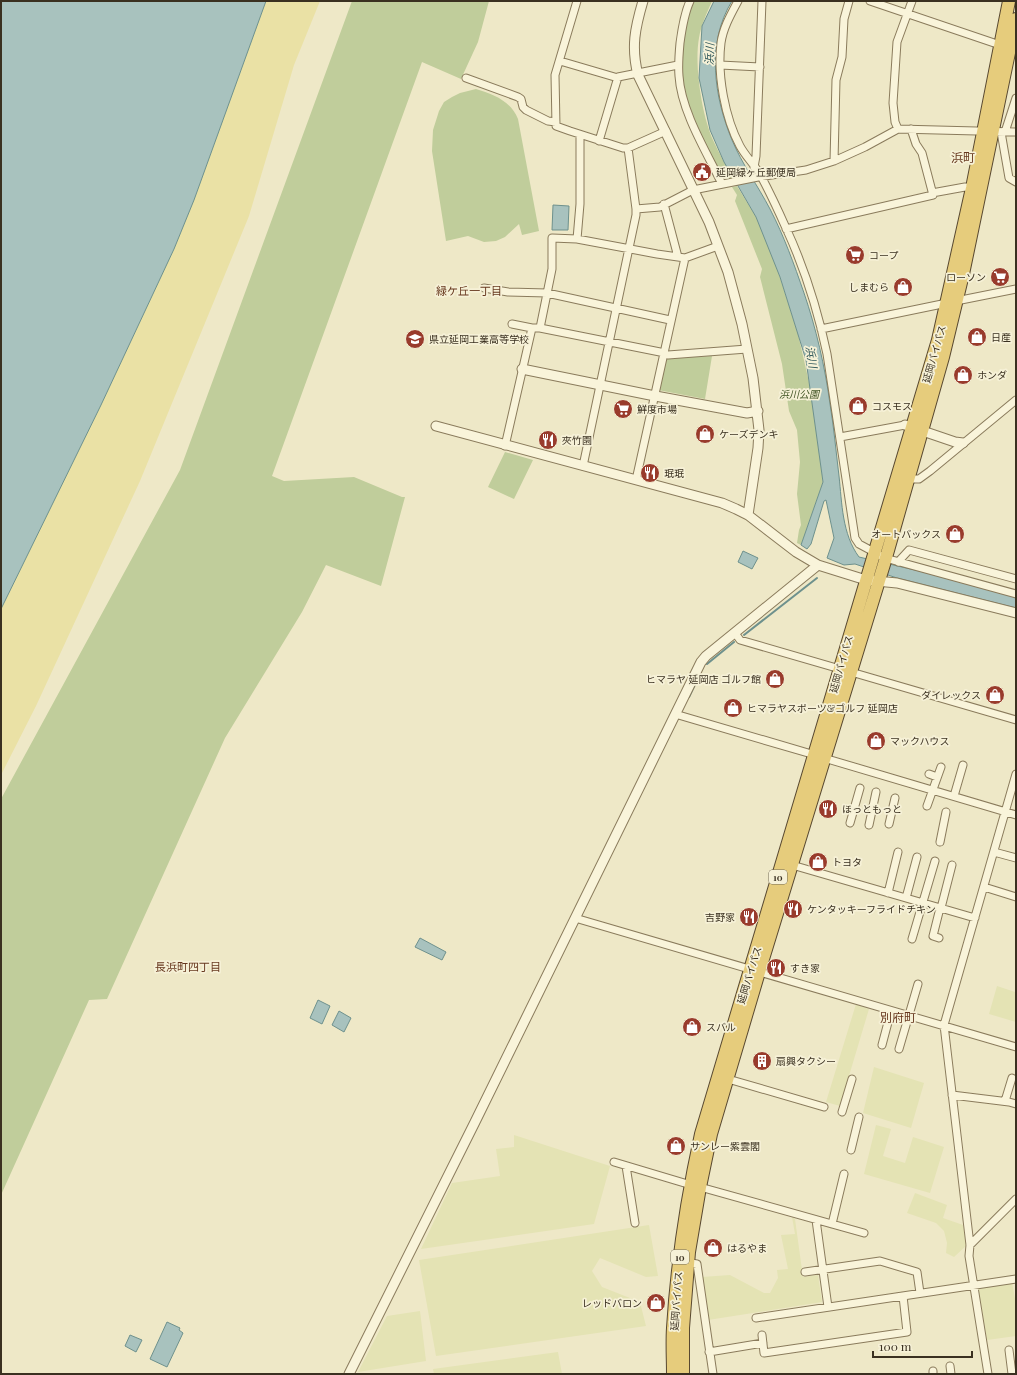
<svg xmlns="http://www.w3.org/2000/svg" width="1017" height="1375" viewBox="0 0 1017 1375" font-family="'Playfair Display','Noto Sans JP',serif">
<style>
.farmland{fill:#e4e3b4}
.green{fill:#c0cd9b}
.sand{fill:#eae1a5}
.water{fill:#a8c2be;stroke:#6e918d}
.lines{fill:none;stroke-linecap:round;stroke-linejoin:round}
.stream{stroke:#6e918d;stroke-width:2}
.minor-casing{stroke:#8a7b5c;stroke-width:9}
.tertiary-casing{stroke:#8a7b5c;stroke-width:11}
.trunk-casing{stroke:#584830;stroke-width:14}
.minor{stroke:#f9f4da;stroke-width:7}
.tertiary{stroke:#f9f4da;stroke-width:9}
.trunk{stroke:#e6cc7c;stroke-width:12}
.labels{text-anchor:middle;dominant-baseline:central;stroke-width:3.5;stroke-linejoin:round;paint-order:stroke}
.shield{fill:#f6f1d7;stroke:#726a57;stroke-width:1}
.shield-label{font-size:9px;font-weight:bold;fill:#3a3020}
.poi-label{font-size:10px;fill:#3a3020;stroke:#f6f1d7;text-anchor:start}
.street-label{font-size:10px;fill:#3a3020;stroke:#f6f1d7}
.park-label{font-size:10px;font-style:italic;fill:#445727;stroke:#f6f1d7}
.water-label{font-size:11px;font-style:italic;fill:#2f575a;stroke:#f6f1d7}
.neighbourhood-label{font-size:11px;fill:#67381f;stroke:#f6f1d7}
.quarter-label{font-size:12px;fill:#67381f;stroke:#f6f1d7}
</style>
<rect width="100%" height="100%" fill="#eee8c7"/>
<!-- farmland -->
<path class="farmland" d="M997,986L1015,992L1016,988V1022L989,1014Z
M856,1004L869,1009L840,1106L826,1102Z
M874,1067L924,1083L911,1128L863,1113Z
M876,1125L891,1129L883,1156L905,1163L913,1137L944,1147L930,1193L864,1174Z
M514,1135L610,1166L594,1224L421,1249L452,1183L500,1176L496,1149L514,1147Z
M915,1193L947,1205L943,1218L963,1225L967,1245L954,1257L946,1253L947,1243L944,1231L936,1223L907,1213Z
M792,1217L795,1219L803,1277L818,1275L822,1302L708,1320L702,1277L730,1275L764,1293H770L778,1278L777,1270L788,1269L781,1235L795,1234Z
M649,1225L658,1276L646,1277L600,1258L592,1271L602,1287L640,1302L646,1326L436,1356L419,1260Z
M1012,1282L1016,1304V1336L987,1340L978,1287Z
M420,1311L426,1361L358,1372L387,1316Z
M558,1352L562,1374H434L433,1369Z"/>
<!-- green -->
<path class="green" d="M352,1H489L478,42L461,79L422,62L272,476L284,481L354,477L402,497H405L381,586L326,565L302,612L225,738L107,999L89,1000L1,1195V799L180,470Z
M693,1H712C707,13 701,25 699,38C694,65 702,116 713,140C719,153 726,166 733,178L728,179L722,177C707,147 687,116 682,82C681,70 682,57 683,45C684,30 686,15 693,1Z
M476,89C493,94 511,101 518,119L539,231L522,235L519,224L505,237L496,241L484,242L468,236L446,241L432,151L433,130L439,111L444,102L452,97L460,93Z
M737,186L756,217L776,265L798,334L811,391L823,482L801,545L797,543L799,530L801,525L797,494L800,462L797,430L789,411L782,364L760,277L762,269L735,201L737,195L732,187Z
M712,356L705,399L658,390L665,360L668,358Z
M505,452L533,460L514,499L488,487Z"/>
<!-- sand -->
<path class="sand" d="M266,1H320L294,65L249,216L140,481L36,706L1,775V609L101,405L174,249L194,200Z"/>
<!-- water -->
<path class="water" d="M1,1H266L194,200L174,249L101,405L1,609Z
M714,1H732C706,43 714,97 732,140C742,164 758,186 770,209C784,236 794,264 804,293C816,328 825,367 830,404C834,428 836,452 839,476C842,503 842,534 859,557L958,580L1016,596V608L897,578L855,564L844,565L827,558L834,538L826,500L824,501L811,544L807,549L801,545L823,482L806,360L780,277L756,217L724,162L710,130L699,78L702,26Z
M553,205L569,206L568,230H552Z
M743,551L758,558L752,569L738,562Z
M420,938L446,952L442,960L415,947Z
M318,1000L330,1006L322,1024L310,1018Z
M339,1011L351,1018L344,1032L332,1025Z
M167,1322L180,1328L179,1330L183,1333L167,1367L150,1359Z
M130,1335L142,1340L136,1352L125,1346Z"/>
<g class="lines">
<!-- stream -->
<path class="stream" d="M744,635L817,578
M707,664L734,642
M689,697L700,674"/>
<!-- minor casing -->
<g class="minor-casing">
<path id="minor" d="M577,1L555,75L556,126L570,131L623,148H628L666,131
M690,1C684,14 682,28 680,43C679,54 678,65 679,76C681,111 707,153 722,184
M738,1C731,14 723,28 721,43C717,75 725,118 740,146C746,157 755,165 761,176C770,193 778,210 786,228C804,267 818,311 827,354L855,538L859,544L885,558L1016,594
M870,1L1000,45L1016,49
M560,61L618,78
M720,65L760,67
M466,78L518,97L521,99L523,107L526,110L548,121L556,122
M898,129L895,122L893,103L897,42L912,1
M1001,132L1009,178L1016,182
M1005,132L1016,98
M599,141L618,77L678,65
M628,148L636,209
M834,161L836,80L842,57L844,19L849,1
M754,167L756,156L762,1
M932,193L965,187L972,188
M664,204L678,257
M786,229L933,195L922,153L916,144L911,129
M577,239L580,204V135
M484,288L508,292L547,293L670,320
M956,301L1016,289
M512,324L532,328
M540,328L552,269V238L577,239L657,254L685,258L718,246
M821,329L947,303
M840,437L905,425
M505,446L532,328H540L660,352L668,355L747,349
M583,466L636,215V209L660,207L693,190L758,177L806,170L834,161L865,147L898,129L1016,132
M909,479H919L930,471L1016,400
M636,480L685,258
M898,562L909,550L1016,579
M735,633L740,640L840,669
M851,672L1016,720
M675,714L815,755
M824,758L1016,815
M929,774L937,777
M954,796L963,765
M927,806L941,767
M850,823L860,788
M889,824L895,798
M869,825L876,792
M940,842L946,812
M994,852L1016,858
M792,865L975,918
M984,887L1016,897
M888,893L898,852
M906,898L917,857
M941,908L952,865
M575,918L1016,1047
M939,938L933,936L940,908
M912,939L935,861
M882,1045L891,1011
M899,1049L918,984
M728,1079L824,1107
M952,1095L1009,1102L1016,1104
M1005,1101L1012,1078
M842,1112L852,1079
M851,1150L859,1117
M614,1162L691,1185
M626,1166L635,1223
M700,1187L864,1233
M816,1220L828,1307
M832,1224L844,1174
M970,1245L1016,1199
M685,1262L697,1264L713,1374
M805,1272L880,1261L917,1272L920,1293
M756,1318L1016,1279
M762,1335L764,1353L907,1332L903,1296
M1009,1350L1012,1374
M709,1352L763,1343
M950,1366L951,1374
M933,1371V1374
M988,1374L969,1256L970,1245L944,1025L1016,774"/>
</g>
<!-- tertiary casing -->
<g class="tertiary-casing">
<path id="tertiary" d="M643,1C635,28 631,47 638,75L709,222L728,272L742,324L753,378L759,430L758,448L748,515
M522,369L650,395L747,413L758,411
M905,425L955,442L963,443
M436,426L722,503L736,509L748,515L796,552L818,565L866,580L897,583L1016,613
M349,1374L475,1122L701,662L706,656L818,565"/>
</g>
<!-- trunk casing -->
<g class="trunk-casing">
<path id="trunk" d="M673,1374C673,1359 672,1343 673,1328C677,1262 687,1198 701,1134L938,340L972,188L1009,1
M683,1374V1328L689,1252L700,1187L711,1134L759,972L885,561L943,357L963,274L1016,19"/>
</g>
<!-- minor -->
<use href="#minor" class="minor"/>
<!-- tertiary -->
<use href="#tertiary" class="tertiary"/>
<!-- trunk -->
<use href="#trunk" class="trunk"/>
</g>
<!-- icons -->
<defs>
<g id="civic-disc" transform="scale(1)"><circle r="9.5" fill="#993b2c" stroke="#f6f1d7"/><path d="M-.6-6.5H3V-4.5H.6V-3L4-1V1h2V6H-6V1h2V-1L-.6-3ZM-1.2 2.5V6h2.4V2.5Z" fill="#fff"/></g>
<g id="supermarket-disc" transform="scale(1)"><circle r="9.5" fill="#993b2c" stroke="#f6f1d7"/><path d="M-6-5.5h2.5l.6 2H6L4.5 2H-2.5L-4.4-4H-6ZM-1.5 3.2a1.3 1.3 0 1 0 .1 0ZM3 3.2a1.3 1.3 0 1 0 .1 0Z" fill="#fff"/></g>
<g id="shop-disc" transform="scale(1)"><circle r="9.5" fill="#993b2c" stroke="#f6f1d7"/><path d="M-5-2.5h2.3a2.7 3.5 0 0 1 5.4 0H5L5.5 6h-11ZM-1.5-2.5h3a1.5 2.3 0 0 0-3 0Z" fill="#fff"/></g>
<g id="school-disc" transform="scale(1)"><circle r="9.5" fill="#993b2c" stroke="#f6f1d7"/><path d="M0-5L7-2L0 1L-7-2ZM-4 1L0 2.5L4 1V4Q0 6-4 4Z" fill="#fff"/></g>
<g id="restaurant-disc" transform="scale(1)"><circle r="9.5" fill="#993b2c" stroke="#f6f1d7"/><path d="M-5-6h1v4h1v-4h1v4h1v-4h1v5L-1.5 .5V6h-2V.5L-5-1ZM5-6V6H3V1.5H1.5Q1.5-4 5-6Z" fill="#fff"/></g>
<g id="building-disc" transform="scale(1)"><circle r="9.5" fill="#993b2c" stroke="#f6f1d7"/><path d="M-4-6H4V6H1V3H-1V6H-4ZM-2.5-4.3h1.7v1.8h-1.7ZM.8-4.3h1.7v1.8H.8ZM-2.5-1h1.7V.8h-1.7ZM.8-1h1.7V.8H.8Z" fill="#fff"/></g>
</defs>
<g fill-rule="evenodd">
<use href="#civic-disc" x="702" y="172"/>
<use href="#supermarket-disc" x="855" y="255"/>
<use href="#supermarket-disc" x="1000" y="277"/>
<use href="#shop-disc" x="903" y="287"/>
<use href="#shop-disc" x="977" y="337"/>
<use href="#school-disc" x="415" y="339"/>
<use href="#shop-disc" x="963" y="375"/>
<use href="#shop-disc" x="858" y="406"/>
<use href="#supermarket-disc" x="623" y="409"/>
<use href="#shop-disc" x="705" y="434"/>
<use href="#restaurant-disc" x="548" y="440"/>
<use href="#restaurant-disc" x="650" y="473"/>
<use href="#shop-disc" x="955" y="534"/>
<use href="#shop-disc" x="775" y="679"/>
<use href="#shop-disc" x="995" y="695"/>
<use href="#shop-disc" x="733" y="708"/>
<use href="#shop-disc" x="876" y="741"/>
<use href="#restaurant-disc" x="828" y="809"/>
<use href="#shop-disc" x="818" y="862"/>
<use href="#restaurant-disc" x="793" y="909"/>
<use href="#restaurant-disc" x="749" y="917"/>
<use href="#restaurant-disc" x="776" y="968"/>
<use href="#shop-disc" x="692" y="1027"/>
<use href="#building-disc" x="762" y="1061"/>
<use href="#shop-disc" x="676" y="1146"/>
<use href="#shop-disc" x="713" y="1248"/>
<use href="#shop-disc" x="656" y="1303"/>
</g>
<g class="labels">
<!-- shield labels -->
<g class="shield">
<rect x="769" y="870" width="18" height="14" rx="3"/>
<rect x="671" y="1250" width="18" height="14" rx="3"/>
</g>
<g class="shield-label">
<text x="778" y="877">10</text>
<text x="680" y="1257">10</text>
</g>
<!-- poi labels -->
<g class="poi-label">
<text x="716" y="172">延岡緑ヶ丘郵便局</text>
<text x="869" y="255">コープ</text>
<text x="986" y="277" text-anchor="end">ローソン</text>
<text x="889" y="287" text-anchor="end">しまむら</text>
<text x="991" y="337">日産</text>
<text x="429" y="339">県立延岡工業高等学校</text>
<text x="977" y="375">ホンダ</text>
<text x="872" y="406">コスモス</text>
<text x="637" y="409">鮮度市場</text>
<text x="719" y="434">ケーズデンキ</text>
<text x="562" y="440">夾竹園</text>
<text x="664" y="473">珉珉</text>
<text x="941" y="534" text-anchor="end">オートバックス</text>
<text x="761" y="679" text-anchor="end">ヒマラヤ 延岡店 ゴルフ館</text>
<text x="981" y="695" text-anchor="end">ダイレックス</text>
<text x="747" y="708">ヒマラヤスポーツ&amp;ゴルフ 延岡店</text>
<text x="890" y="741">マックハウス</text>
<text x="842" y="809">ほっともっと</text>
<text x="832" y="862">トヨタ</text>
<text x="807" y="909">ケンタッキーフライドチキン</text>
<text x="735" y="917" text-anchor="end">吉野家</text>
<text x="790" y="968">すき家</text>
<text x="706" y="1027">スバル</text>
<text x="776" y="1061">扇興タクシー</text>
<text x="690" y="1146">サンレー紫雲閣</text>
<text x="727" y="1248">はるやま</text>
<text x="642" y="1303" text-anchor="end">レッドバロン</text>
</g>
<!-- street labels -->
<g class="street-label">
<text transform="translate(934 354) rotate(-74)">延岡バイパス</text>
<text transform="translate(841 664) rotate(-74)">延岡バイパス</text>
<text transform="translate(749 975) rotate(-73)">延岡バイパス</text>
<text transform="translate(676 1301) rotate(-86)">延岡バイパス</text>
</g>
<!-- park labels -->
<g class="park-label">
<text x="799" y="394">浜川公園</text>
</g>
<!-- water labels -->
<g class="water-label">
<text transform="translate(709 54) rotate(-88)">浜川</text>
<text transform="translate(812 357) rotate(81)">浜川</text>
</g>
<!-- neighbourhood labels -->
<g class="neighbourhood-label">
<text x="469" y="290">緑ケ丘一丁目</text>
<text x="188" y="966">長浜町四丁目</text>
</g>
<!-- quarter labels -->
<g class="quarter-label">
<text x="963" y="157">浜町</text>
<text x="898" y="1017">別府町</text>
</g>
</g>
<!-- border -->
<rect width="1017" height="1375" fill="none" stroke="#3a3020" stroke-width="4"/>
<!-- scale -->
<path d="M873 1351v6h99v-6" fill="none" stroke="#3a3020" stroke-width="2"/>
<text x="879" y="1351" font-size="12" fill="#3a3020" stroke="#f6f1d7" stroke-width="3" paint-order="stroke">100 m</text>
</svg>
